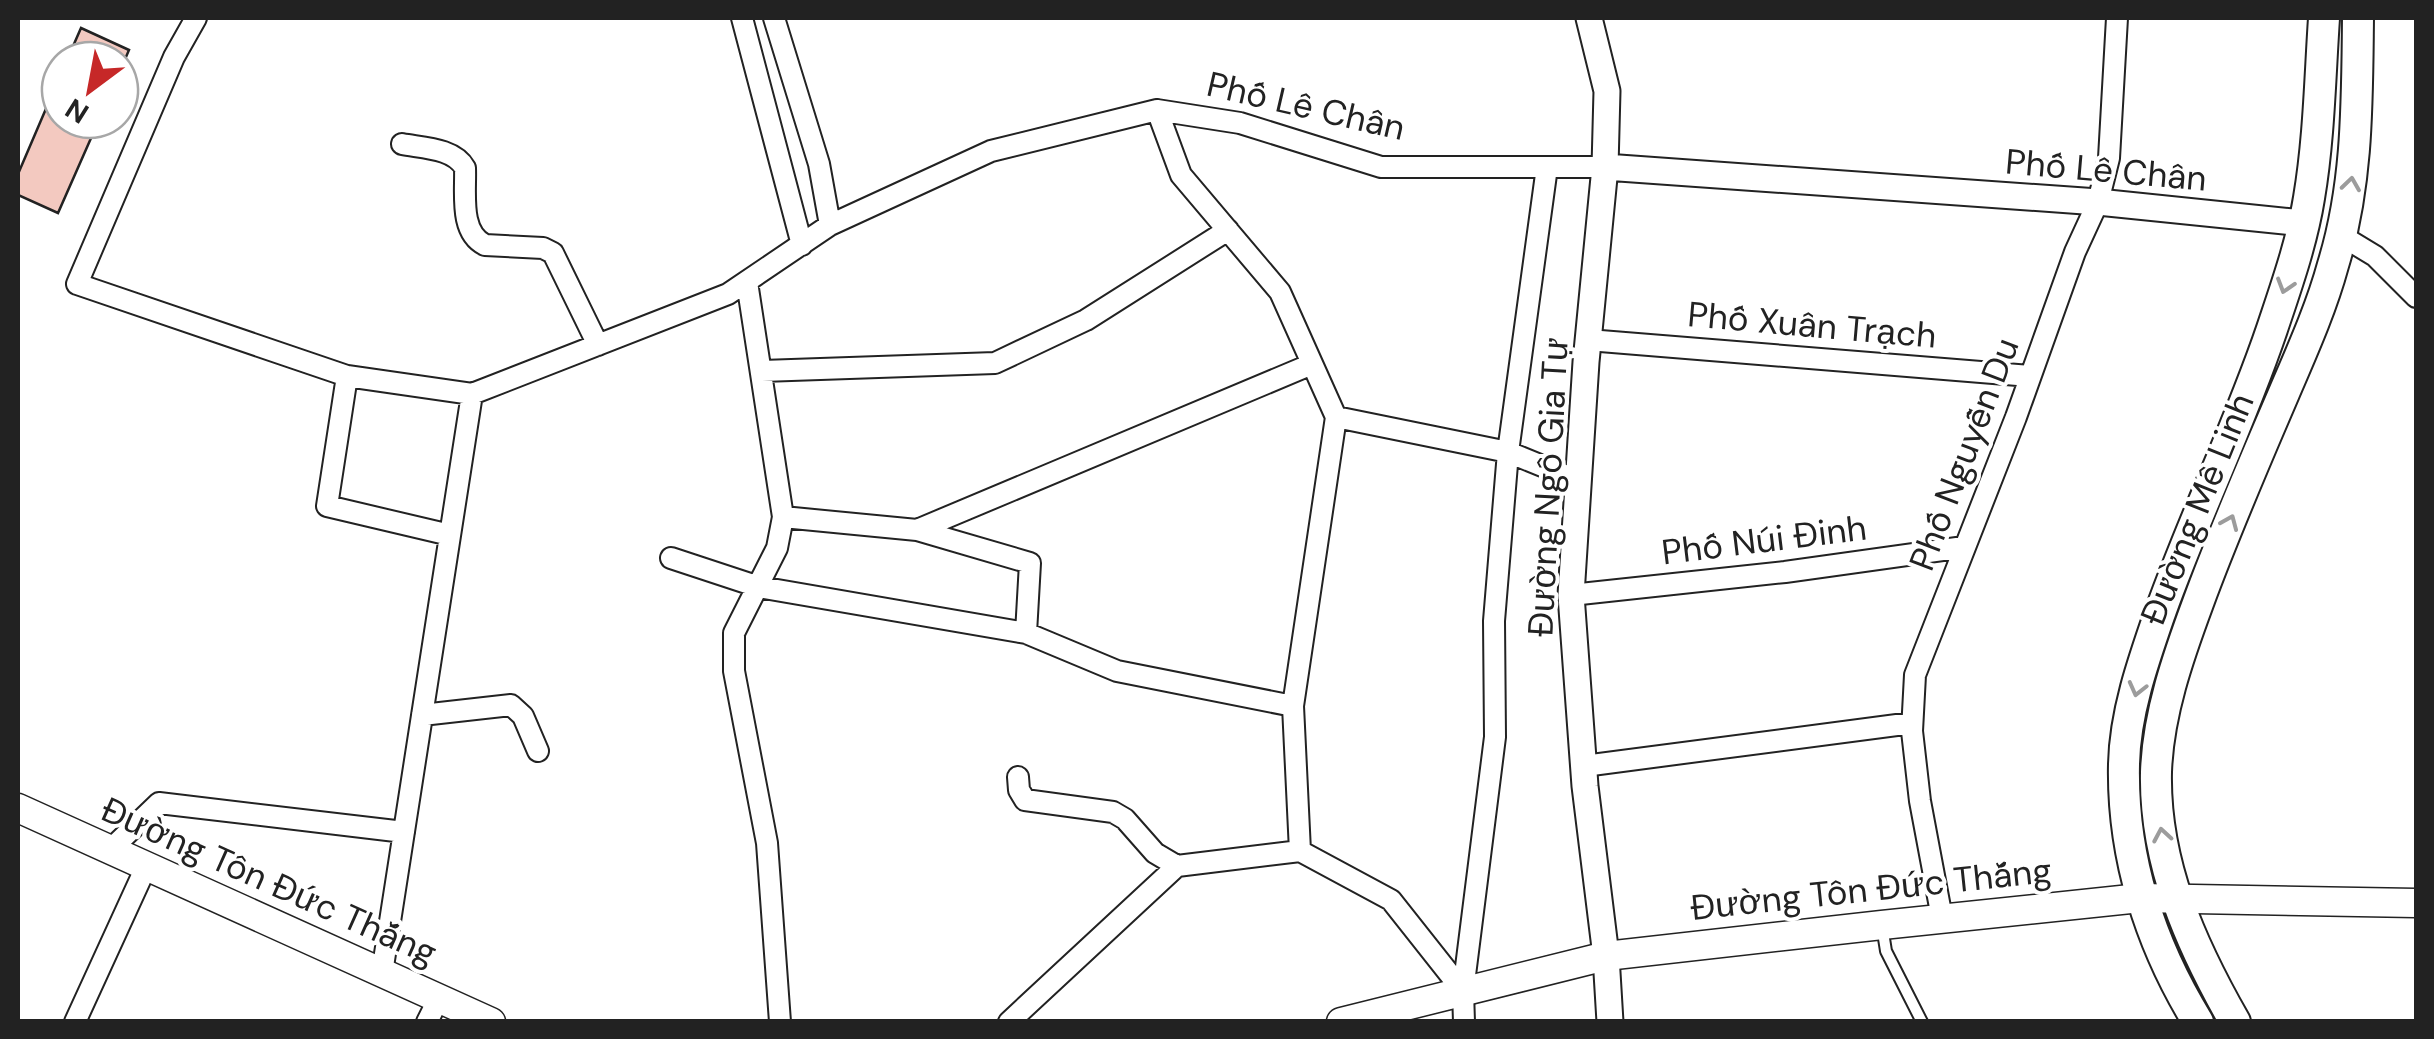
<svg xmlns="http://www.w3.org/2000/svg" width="2434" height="1039" viewBox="0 0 2434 1039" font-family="'DM Sans',sans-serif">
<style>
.building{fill:#f3c9c0;stroke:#222;stroke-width:2.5}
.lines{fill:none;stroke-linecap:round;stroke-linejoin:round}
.service-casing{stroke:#222;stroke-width:14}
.minor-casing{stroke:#222;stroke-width:24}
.tertiary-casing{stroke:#222;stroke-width:29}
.secondary-casing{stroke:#222;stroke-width:31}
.primary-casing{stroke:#222;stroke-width:34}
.service{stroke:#fff;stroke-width:10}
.minor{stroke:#fff;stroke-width:20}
.tertiary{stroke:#fff;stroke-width:25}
.secondary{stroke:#fff;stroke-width:28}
.primary{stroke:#fff;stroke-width:30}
.oneway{stroke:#9c9c9c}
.labels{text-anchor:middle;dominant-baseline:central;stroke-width:8;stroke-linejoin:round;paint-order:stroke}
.street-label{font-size:35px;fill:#222;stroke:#fff}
</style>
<rect width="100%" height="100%" fill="#fff"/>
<!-- building -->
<path class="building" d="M81,28L129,50L120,71V60H67Z
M60,76V120H99L58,213L18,195V174Z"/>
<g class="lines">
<!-- service casing -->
<g class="service-casing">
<path id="service" d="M1882,926L1886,951L1922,1022"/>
</g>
<!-- minor casing -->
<g class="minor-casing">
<path id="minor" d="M196,18L174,57L77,284L347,376
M742,18L802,245
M774,18L819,164L830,225
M1157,110L1181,175L1280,292L1336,417L1293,706L1300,851L1391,900L1463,991
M402,144C423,148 454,148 465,168C466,193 459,232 485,245L543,248L553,253L598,345
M2342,236L2375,256L2416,297
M747,282L783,517L777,548L734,633V671L767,843L780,1022
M1588,340L2030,376
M762,371L995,363L1086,320L1228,230
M1336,417L1508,452L1579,481
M783,517L917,530L1030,563L1026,633
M917,530L1312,364
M450,535L327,506L347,376L472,394L728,294L830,225L991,151L1157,110L1240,123L1381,167H1605
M671,558L759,587L1026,633L1117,671L1293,706
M1571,595L1785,572L1964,547
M422,715L511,705L523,716L538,751
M1584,766L1912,723
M1018,777L1019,790L1025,800L1113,812L1125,819L1155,853L1177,866
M110,850L159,803L404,832
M1942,918L1920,801L1912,731L1915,675L2016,417L2075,252L2098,202L2109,158L2117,18
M382,973L472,394
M75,1022L146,867
M427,1022L439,998
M1009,1022L1177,866L1300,851
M1464,1022L1463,991L1495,737L1494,621L1508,452L1547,167"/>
</g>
<!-- tertiary casing -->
<g class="tertiary-casing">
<path id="tertiary" d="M1589,18L1607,91L1605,167L1586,362L1571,595L1585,786L1606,956L1610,1022
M1605,167L2098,202L2303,223"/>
</g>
<!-- secondary casing -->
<g class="secondary-casing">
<path id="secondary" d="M18,808L491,1022
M1341,1022L1606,956L1882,925L2140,898L2416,903"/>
</g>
<!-- primary casing -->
<g class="primary-casing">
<path id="primary" d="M2198,1022C2150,944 2122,856 2124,764C2125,712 2144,659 2161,610C2195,515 2240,424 2272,329C2286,287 2302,242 2309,198C2319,139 2320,78 2324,18
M2235,1022C2191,945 2154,863 2156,772C2158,714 2178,657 2198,603C2224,532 2254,463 2284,393C2302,351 2321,309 2333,265C2358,184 2357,102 2358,18"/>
</g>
<!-- service -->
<use href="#service" class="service"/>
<!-- minor -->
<use href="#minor" class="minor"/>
<!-- tertiary -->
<use href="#tertiary" class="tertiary"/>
<!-- secondary -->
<use href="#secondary" class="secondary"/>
<!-- primary -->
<use href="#primary" class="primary"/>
</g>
<!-- one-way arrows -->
<defs><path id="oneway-chevron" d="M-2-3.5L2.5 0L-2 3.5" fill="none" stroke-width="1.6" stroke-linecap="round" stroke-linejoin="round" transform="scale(2.5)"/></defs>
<g class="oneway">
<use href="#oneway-chevron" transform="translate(2351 184) rotate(-82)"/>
<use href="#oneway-chevron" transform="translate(2285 286) rotate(107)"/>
<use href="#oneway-chevron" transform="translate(2230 522) rotate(-67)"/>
<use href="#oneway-chevron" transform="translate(2137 689) rotate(104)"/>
<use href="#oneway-chevron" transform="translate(2162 835) rotate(-100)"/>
</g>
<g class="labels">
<!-- street labels -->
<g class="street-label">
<text transform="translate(1306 106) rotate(13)">Phố Lê Chân</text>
<text transform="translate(2106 170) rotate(5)">Phố Lê Chân</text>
<text transform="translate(1812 325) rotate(5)">Phố Xuân Trạch</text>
<text transform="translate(1964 454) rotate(-69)">Phố Nguyễn Du</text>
<text transform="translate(1548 487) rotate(-87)">Đường Ngô Gia Tự</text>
<text transform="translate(2197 509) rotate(-68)">Đường Mê Linh</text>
<text transform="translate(1764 540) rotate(-7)">Phố Núi Đinh</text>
<text transform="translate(269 881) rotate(24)">Đường Tôn Đức Thắng</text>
<text transform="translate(1871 889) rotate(-6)">Đường Tôn Đức Thắng</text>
</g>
</g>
<!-- border -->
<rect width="2434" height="1039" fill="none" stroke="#222222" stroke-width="40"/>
<!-- north arrow -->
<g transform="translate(90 90) rotate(212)"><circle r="48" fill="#ffffff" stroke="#a7a7a7" stroke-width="2.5"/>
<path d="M0-8L18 38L0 25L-18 38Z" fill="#c62828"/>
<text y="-15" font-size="28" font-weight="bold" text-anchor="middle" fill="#222222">N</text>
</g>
</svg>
